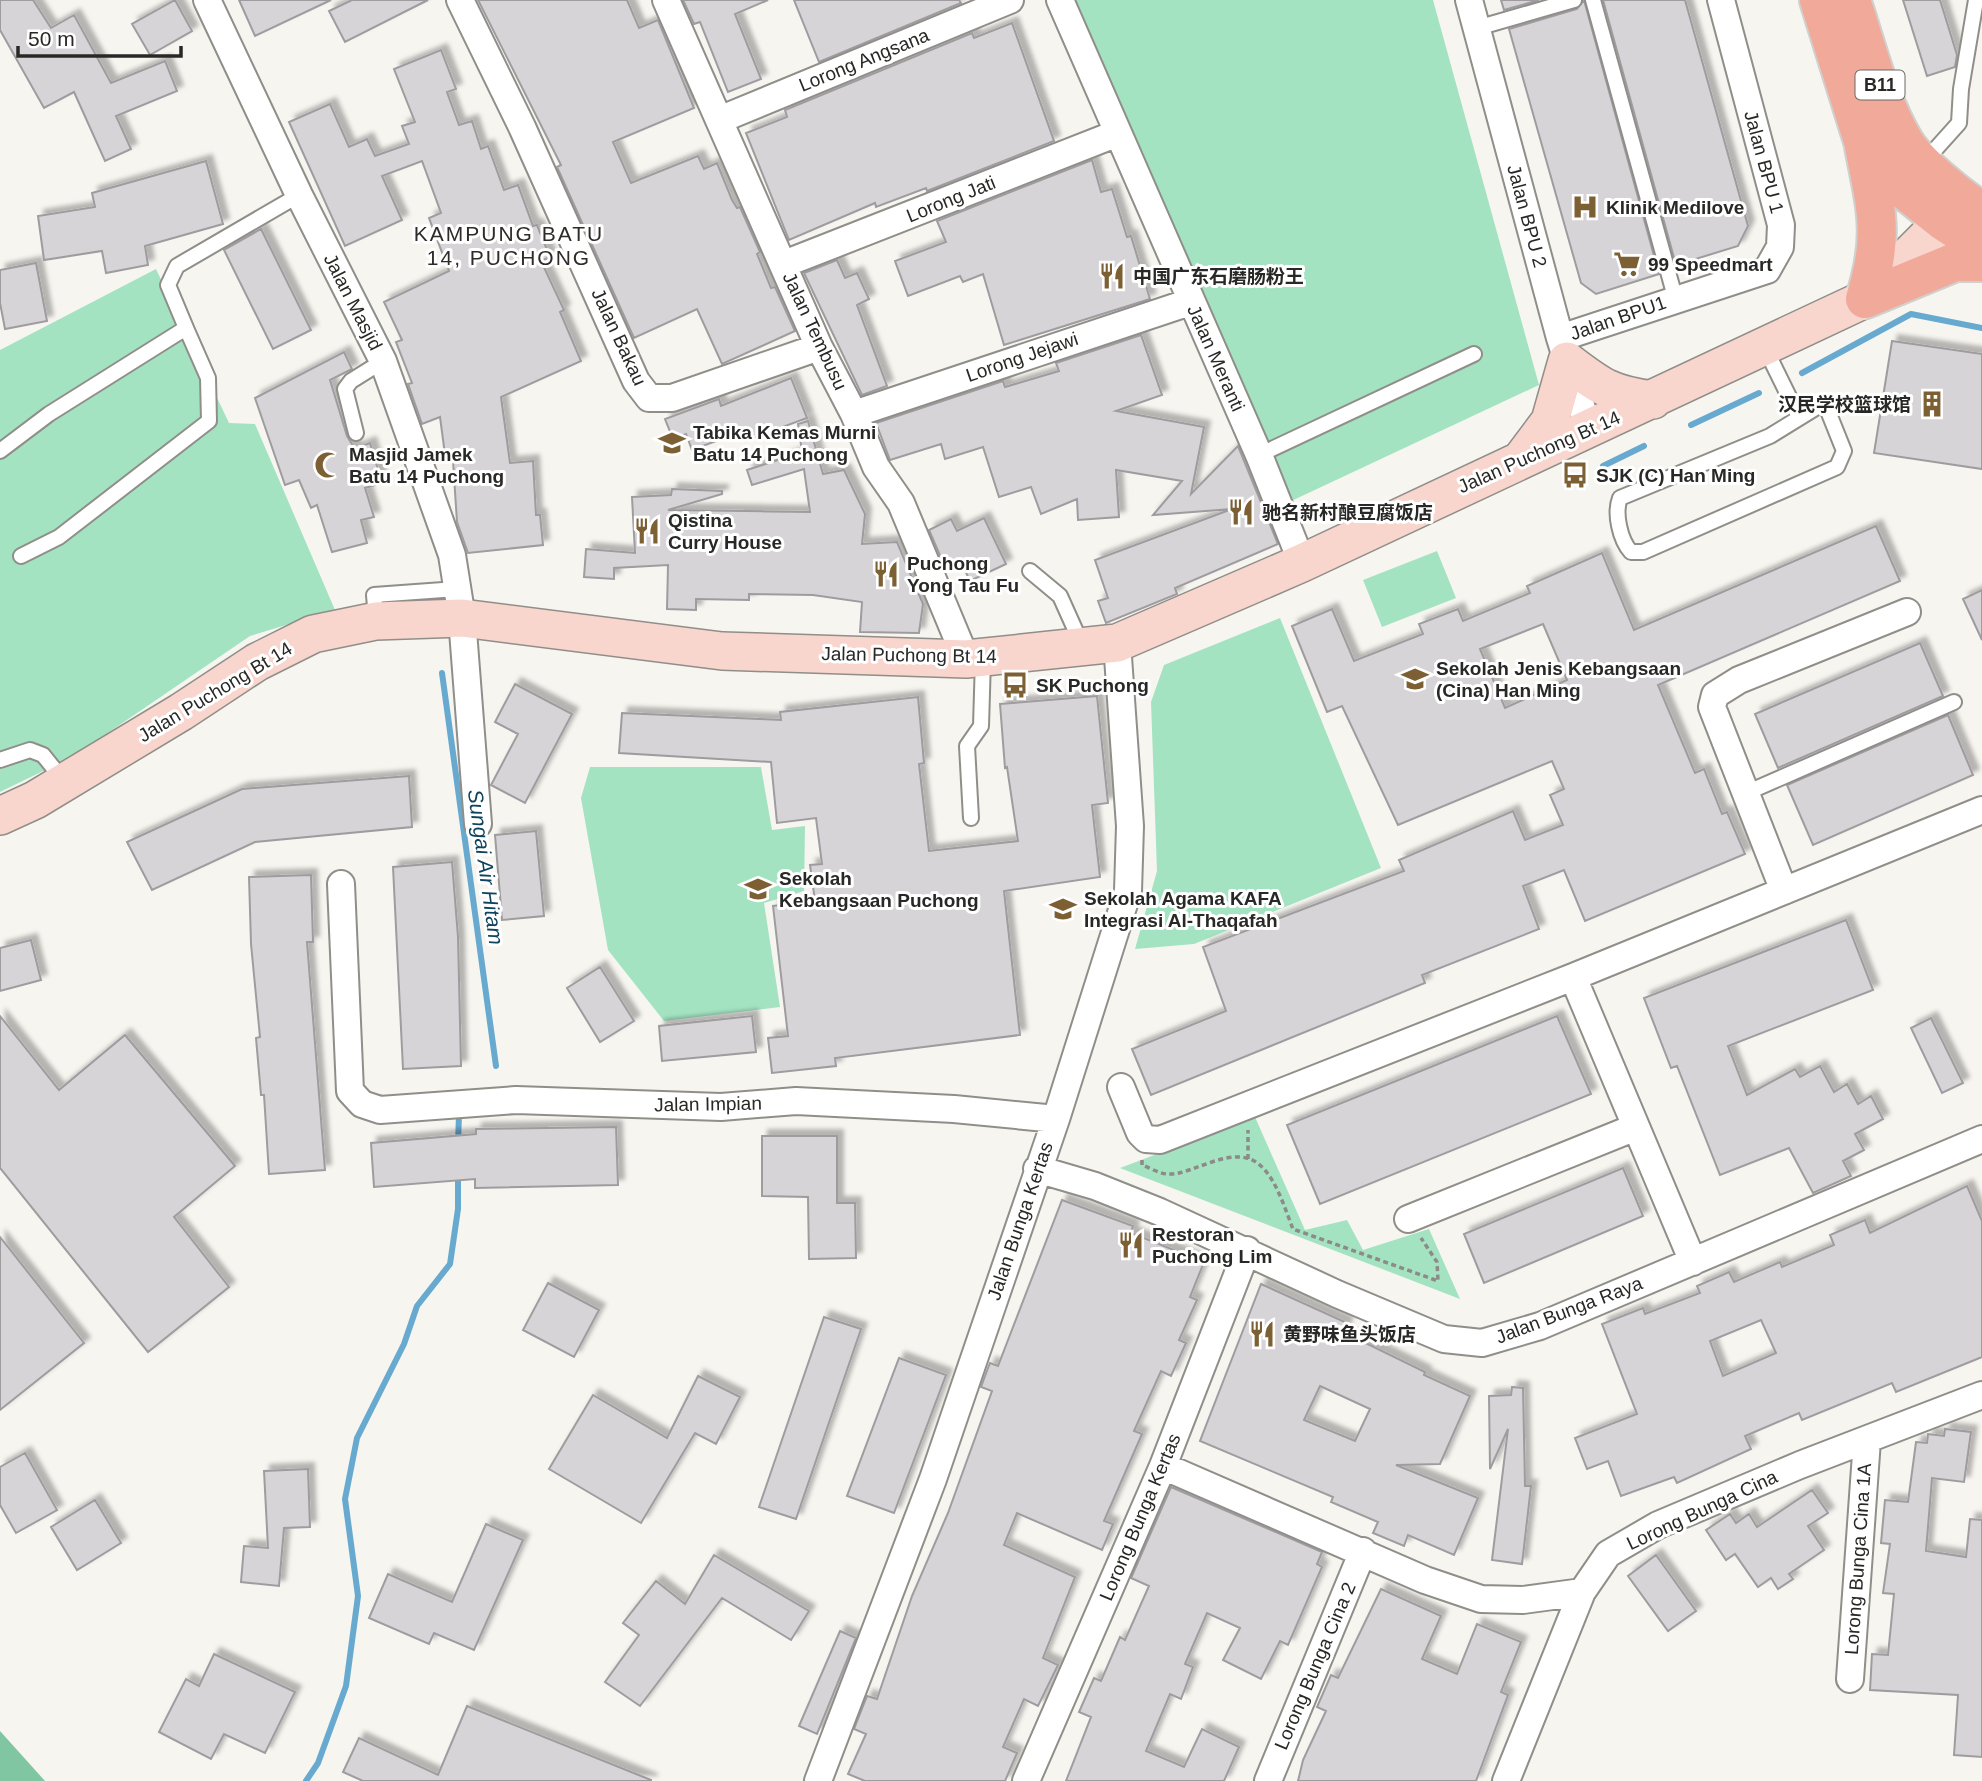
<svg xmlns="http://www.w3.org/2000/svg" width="1982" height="1781" viewBox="0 0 1982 1781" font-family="Arial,'Noto Sans SC',sans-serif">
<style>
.green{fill:#a3e3c2}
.forest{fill:#80c6a3}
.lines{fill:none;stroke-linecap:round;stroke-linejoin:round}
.stream{stroke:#68aacf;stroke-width:6}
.building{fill:#d7d4d8;stroke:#9f9ca0;stroke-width:2;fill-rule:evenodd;filter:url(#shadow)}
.lane-casing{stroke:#908e89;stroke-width:18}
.street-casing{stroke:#908e89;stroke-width:30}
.secondary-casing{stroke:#908e89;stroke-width:40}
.primary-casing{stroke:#d0d0cf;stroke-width:42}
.path{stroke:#8c8b87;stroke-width:3.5;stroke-dasharray:5 3.5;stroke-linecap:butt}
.lane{stroke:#fff;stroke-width:14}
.street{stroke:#fff;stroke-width:26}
.secondary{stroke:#f8d5cd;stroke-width:37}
.primary{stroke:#f1aa9a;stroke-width:38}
.labels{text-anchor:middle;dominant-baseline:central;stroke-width:6;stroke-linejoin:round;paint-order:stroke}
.shield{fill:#fff;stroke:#686867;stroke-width:2}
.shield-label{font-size:18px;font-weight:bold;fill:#282826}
.street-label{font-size:19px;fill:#282826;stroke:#fff}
.poi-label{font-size:19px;font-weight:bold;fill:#282826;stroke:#fff;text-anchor:start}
.neighbourhood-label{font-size:21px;letter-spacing:2px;fill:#2d2c28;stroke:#fff}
.water-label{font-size:21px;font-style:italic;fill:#0d435e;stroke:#fff}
</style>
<defs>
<filter id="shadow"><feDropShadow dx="6" dy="-6" stdDeviation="2" flood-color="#0004"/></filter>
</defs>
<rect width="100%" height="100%" fill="#f7f5f0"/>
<!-- green -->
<path class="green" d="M1069,0H1433L1539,385L1287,503Z
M156,269L229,423L255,424L335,610L250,636L74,756L0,792V350Z
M1437,551L1456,598L1382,627L1363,580Z
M1280,618L1381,868L1194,944L1135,949L1157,871L1151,702L1164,665Z
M590,767H761L772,830L805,826L804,891L764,903L780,1007L664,1021L608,950L581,798Z
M1255,1117L1305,1230L1347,1220L1363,1250L1429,1229L1460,1299L1120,1168Z"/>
<!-- forest -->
<path class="forest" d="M0,1731L45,1781H0Z"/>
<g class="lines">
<!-- stream -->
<path class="stream" d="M1802,373L1911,314L1982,328
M1691,425L1759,393
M1603,466L1644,446
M442,673L496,1066
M458,1143L459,1115
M306,1781L318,1763L346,1686L358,1596L345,1499L357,1438L404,1344L417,1306L450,1264L458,1209V1175"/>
</g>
<!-- building -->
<path class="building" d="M0,0H33L51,28L74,15L111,83L165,61L177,91L116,116L131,149L105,161L74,92L44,108L0,30Z
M175,0L192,31L150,55L132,24Z
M239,0H331L255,36Z
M352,0H428L345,42L329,11Z
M478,0H627L639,28L658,20L694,108L613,142L631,183L698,156L704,169L717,163L732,200L737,208L740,207L760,252L757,254L771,288L775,287L795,331L722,364L697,309L634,338L557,167L561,165Z
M683,0H768L735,14L761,79L728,92L700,22L694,24Z
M794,0H959L961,3L819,62Z
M1501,0H1539L1504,10Z
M1584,0L1659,274L1596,294L1581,283L1509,29L1577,9Z
M1603,0H1685L1748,226L1738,246L1676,265Z
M1903,0H1940L1957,55L1955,67L1927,76Z
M1012,23L1054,141L927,191L926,188L876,207L875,203L789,240L746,133L787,117L785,110L972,33L974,38Z
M441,50L456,89L447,92L459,125L472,121L481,149L488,146L504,190L518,185L533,226L537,225L550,257L541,261L564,310L560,312L581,361L501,397L510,463L533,461L536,515H540L543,545L468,553L457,522L453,461L446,462L440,417L422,424L408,384L412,383L396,342L402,340L384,302L449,271L429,218L441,213L422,161L382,176L402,220L345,246L289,122L330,104L349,147L367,139L375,156L409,144L402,126L415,122L394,69Z
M1092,160L1101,192L1112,189L1127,237L1131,236L1150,299L1004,345L983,274L963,282L960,276L908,296L895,261L946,242L937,221Z
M206,161L223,224L145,246L148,265L106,273L102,251L44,260L38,216L95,207L92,193Z
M261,229L311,330L273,349L224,250Z
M837,260L845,278L857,273L869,299L857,305L887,386L862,395L804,273Z
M36,263L47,321L5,329L0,303V270Z
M1141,335L1162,395L1116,411L1204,427L1191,494L1238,446L1278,544L1175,588L1177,594L1106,623L1098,601L1108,598L1095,560L1232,509L1153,515L1182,481L1116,470L1119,517L1078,520L1077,499L1041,514L1031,487L999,497L983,447L945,459L941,444L890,460L876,423L1003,381L1005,387L1059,371L1056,363Z
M1892,341L1982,354V469L1874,453Z
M344,352L352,369L330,380L347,436L355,449L370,443L382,483L365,488L374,517L361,520L367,543L332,552L317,505L311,508L299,480L285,485L255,398Z
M791,378L807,418L745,441L743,431L692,450L686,434L673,439L665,419L719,399L721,406Z
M808,421L823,474L844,470L865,514L862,544L897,542L923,604L919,633L860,632L862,602L813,595L749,594V600L696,599V610L667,609L668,565L614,568V579L584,577L586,549L635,553L632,497L671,495L672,489L722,491V494L668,510L810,512L804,469L752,485L747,470L802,452L798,424Z
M984,518L1006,564L970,581L960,560L945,567L929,530L951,519L957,531Z
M1876,526L1900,581L1658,685L1695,773L1704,769L1722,814L1727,812L1745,854L1585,921L1564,870L1523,886L1539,929L1422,975L1425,983L1151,1095L1132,1049L1226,1011L1203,947L1404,871L1399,860L1513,811L1525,840L1563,825L1550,795L1564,789L1552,761L1398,825L1342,706L1327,712L1292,626L1332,609L1354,661L1423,634L1419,624L1458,609L1463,621L1530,593L1527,586L1602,553L1634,630ZM1543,624L1567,680L1505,708L1480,649Z
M1982,590V640L1963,599Z
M1920,643L1943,696L1778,768L1755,714Z
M515,684L572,714L525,803L491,785L518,734L495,722Z
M1097,696L1108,803L1092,805L1100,877L1004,891L1020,1035L835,1058L836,1066L772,1073L768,1038L788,1036L773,906L815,901L810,865L822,864L816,818L777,823L771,762L619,753L622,713L781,720L780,712L918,697L924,763L919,764L929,851L1018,841L1007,767L1005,768L1000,704Z
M1948,715L1973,775L1813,845L1787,785Z
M409,776L412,827L255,842L152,890L127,842L242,789Z
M536,831L544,916L502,920L495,835Z
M452,862L458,937L461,1066L403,1069L393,867Z
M311,875L313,942H307L325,1170L269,1174L264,1095H261L256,1038L260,1037L251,944L249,877Z
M1846,920L1873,990L1728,1046L1747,1095L1795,1069L1800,1077L1820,1066L1834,1092L1847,1084L1858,1104L1871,1096L1883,1119L1855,1134L1864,1150L1843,1161L1851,1176L1813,1193L1789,1148L1720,1175L1677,1066L1671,1068L1644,998Z
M31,940L41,980L0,991V948Z
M600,967L634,1021L600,1042L567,988Z
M0,1016L59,1090L125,1035L235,1166L174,1217L229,1287L148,1352L0,1168Z
M752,1016L756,1052L662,1061L659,1026Z
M1557,1016L1591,1094L1320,1204L1287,1125Z
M1931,1018L1963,1083L1942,1093L1911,1028Z
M616,1127L618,1185L475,1188V1179L374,1187L371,1143L476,1134V1129Z
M762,1136H837V1203H855L856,1258L809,1259L808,1197L762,1196Z
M1623,1168L1643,1216L1484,1283L1464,1234Z
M1967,1186L1982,1221V1357L1896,1392L1892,1383L1802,1420L1799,1413L1745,1436L1751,1449L1677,1483L1674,1477L1621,1496L1608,1461L1587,1469L1575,1438L1637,1414L1602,1324L1643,1308L1645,1314L1700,1293L1697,1286L1729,1272L1734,1282L1780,1262L1782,1267L1834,1245L1830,1235L1865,1220L1870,1233ZM1761,1320L1776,1353L1723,1376L1710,1341Z
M1062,1200L1133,1226L1131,1233L1204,1262L1190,1297L1197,1300L1179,1340L1186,1343L1171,1376L1161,1371L1134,1431L1142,1434L1104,1521L1113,1524L1102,1550L1017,1513L1004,1545L1075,1577L1043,1658L1058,1665L1038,1706L1024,1699L1003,1747L1017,1753L1005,1781H865L848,1774L866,1734L854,1729L867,1696L877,1699L912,1596L948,1513L992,1391L981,1387L988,1368L990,1363L998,1366Z
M0,1237L84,1343L0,1410Z
M548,1283L599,1310L574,1357L523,1330Z
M1261,1284L1347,1323L1343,1332L1425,1372L1424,1375L1470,1396L1440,1464L1396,1465L1478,1498L1454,1555L1408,1535L1404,1546L1373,1533L1378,1522L1331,1502L1333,1497L1200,1441ZM1320,1386L1370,1409L1355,1441L1304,1420Z
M824,1317L861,1329L796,1519L759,1507Z
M899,1358L946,1375L894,1513L847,1496Z
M698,1376L740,1397L716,1444L695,1433L641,1523L549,1469L593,1395L667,1438Z
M1512,1387L1523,1388L1525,1486H1531L1522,1564L1492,1560L1508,1429L1490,1469L1489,1396L1511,1395Z
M1945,1429L1971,1432L1964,1482L1932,1478L1926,1551L1966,1557L1970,1519L1982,1520V1757L1954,1755L1958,1695L1870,1690L1872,1654L1888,1655L1894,1594L1883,1593L1890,1544L1881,1543L1885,1500L1908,1502L1916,1442L1927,1443L1928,1434L1944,1436Z
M25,1453L57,1510L16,1533L0,1505V1467Z
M308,1469L310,1527L284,1528L279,1586L241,1582L244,1546L268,1548L264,1471Z
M1171,1487L1322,1552L1317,1564L1322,1567L1288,1645L1280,1641L1261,1679L1223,1660L1240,1628L1207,1613L1185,1664L1193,1667L1181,1699L1170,1694L1146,1751L1184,1767L1202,1729L1239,1747L1224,1781H1066L1091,1717L1079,1712L1094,1678L1101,1681L1120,1637L1125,1640L1149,1586L1131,1578Z
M1812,1490L1828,1513L1808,1526L1824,1550L1789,1574L1793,1579L1778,1589L1771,1578L1758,1587L1735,1554L1726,1560L1706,1530L1730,1514L1736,1523L1749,1514L1757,1527Z
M95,1500L121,1543L77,1570L51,1527Z
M486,1524L523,1540L474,1650L434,1633L429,1644L369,1618L388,1574L452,1602Z
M714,1555L809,1611L791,1640L722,1598L640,1706L605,1682L639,1635L623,1623L656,1581L685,1604Z
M1656,1555L1696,1611L1668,1631L1628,1576Z
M1381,1589L1441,1616L1422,1659L1457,1674L1477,1624L1521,1642L1501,1692L1508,1695L1476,1781H1298L1303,1760L1326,1711L1317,1707L1331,1675L1338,1678Z
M840,1631L856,1638L817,1734L799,1726Z
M214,1654L295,1692L265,1753L224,1734L211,1759L159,1732L186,1679L199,1686Z
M467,1706L651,1780V1781H363L343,1772L359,1738L438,1775Z"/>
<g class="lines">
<!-- lane casing -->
<g class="lane-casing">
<path id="lane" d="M1593,0L1675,297
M1477,28L1574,0
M1924,162L1959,123L1961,89L1976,0
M1765,348L1799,417
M1826,406L1844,451L1837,467L1643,552H1631C1620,540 1614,513 1620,498L1770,436L1817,407Z
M356,433L345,389L351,381L383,361
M0,451L49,414L186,328L168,285L177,266L299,195
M1259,455L1474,354
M21,556L59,537L209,421L208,378L186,328
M1030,571L1060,596L1082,645
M376,619L374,595L457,589
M0,760L30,750L43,755L64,781
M1746,793L1954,702
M971,818L967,746L981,726L983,659"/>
</g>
<!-- street casing -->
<g class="street-casing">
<path id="street" d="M207,0L299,195L383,361L452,555L462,618L478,824
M460,0L522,127L636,381L649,398H672L819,347
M666,0L819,347L854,414L876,467L901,503L966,659
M1060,0L1259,455L1302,563
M1469,0L1560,338L1589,431
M719,120L1010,0
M784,264L1118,133
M1560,338L1767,270L1780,247L1781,225L1721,0
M854,414L1190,302
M341,884L350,1091L362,1104L380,1110L516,1100L721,1107L796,1101L954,1109L1056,1119
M1784,891L1712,707L1715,695L1739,680L1907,612
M1573,977L1693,1262
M1121,1087L1140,1133L1146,1139L1160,1140L1573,977L1982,810
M1037,1169L1095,1186L1160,1212L1337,1294L1444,1339L1482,1343L1540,1326L1982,1139
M1408,1219L1636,1127
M1163,1466L1425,1580L1481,1599L1523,1600L1582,1592L1608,1554L1658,1525L1800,1465L1982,1395
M1850,1679L1867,1440
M818,1781L933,1479L1056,1119L1128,891L1130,826L1117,643
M1026,1781L1163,1466L1247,1250
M1268,1781L1363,1551
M1506,1781L1582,1592"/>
</g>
<!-- secondary casing -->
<g class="secondary-casing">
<path id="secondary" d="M1523,457L1550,421L1567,361C1601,387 1610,394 1653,400
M0,816L35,800L181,712L257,662L313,634L376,621L462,618L722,651L966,659L1117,643L1302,563L1865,299L1943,221L1959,197"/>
</g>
<!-- primary casing -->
<g class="primary-casing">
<path id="primary" d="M1819,0L1863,141L1899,186L1943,221L1982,246
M1851,0C1867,47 1879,100 1905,143C1919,165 1960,197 1982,212
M1864,146C1876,209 1885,235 1865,299
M1865,299L1955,262H1982"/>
</g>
<!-- path -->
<path class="path" d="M1248,1159V1130
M1142,1160V1165C1150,1168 1160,1174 1168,1174C1192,1176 1235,1141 1261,1166C1277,1181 1285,1209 1293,1229L1438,1281L1437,1262L1421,1238"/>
<!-- lane -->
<use href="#lane" class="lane"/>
<!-- street -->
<use href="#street" class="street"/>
<!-- secondary -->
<use href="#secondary" class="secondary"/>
<!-- primary -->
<use href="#primary" class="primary"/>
</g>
<!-- icons -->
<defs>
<g id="hospital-bare" transform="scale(2.1)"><path d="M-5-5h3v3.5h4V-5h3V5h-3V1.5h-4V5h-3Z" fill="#7c6033" stroke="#fff" stroke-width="2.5" paint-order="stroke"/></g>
<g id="supermarket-bare" transform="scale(2.1)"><path d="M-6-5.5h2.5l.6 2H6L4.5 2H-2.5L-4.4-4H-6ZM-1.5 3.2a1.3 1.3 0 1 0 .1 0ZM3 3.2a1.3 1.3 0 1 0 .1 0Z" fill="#7c6033" stroke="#fff" stroke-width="2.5" paint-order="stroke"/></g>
<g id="restaurant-bare" transform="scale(2.1)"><path d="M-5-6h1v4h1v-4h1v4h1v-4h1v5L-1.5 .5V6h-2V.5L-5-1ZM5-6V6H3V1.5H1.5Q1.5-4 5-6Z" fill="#7c6033" stroke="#fff" stroke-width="2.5" paint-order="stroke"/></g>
<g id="building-bare" transform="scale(2.1)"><path d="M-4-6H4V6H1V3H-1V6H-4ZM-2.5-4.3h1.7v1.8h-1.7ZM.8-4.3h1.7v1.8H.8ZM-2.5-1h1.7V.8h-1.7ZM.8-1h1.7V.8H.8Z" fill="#7c6033" stroke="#fff" stroke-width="2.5" paint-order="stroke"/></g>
<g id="school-bare" transform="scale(2.1)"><path d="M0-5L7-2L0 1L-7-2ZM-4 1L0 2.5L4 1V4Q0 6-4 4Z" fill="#7c6033" stroke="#fff" stroke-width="2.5" paint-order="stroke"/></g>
<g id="mosque-bare" transform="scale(2.1)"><path d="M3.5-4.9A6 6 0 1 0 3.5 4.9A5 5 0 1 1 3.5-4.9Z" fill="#7c6033" stroke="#fff" stroke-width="2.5" paint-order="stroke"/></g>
<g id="bus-bare" transform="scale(2.1)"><path d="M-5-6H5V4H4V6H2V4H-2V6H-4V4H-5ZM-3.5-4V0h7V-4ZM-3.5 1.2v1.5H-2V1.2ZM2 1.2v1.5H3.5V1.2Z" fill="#7c6033" stroke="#fff" stroke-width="2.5" paint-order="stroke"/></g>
</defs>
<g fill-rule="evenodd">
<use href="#hospital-bare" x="1585" y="207"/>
<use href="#supermarket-bare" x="1627" y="264"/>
<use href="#restaurant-bare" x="1112" y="276"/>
<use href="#building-bare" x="1932" y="404"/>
<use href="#school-bare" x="672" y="443"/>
<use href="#mosque-bare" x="328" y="465"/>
<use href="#bus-bare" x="1575" y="475"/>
<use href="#restaurant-bare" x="1241" y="512"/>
<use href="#restaurant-bare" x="647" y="531"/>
<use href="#restaurant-bare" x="886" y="574"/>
<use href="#school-bare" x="1415" y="679"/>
<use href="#bus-bare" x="1015" y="685"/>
<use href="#school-bare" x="758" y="889"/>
<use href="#school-bare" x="1063" y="909"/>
<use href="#restaurant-bare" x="1131" y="1245"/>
<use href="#restaurant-bare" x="1262" y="1334"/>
</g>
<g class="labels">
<!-- shield labels -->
<rect class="shield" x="1855.5" y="70.5" width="49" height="29" rx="5"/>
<g class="shield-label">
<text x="1880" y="85">B11</text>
</g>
<!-- street labels -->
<g class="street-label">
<text transform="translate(864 60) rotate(-22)">Lorong Angsana</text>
<text transform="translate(1764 162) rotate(75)">Jalan BPU 1</text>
<text transform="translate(951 199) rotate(-22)">Lorong Jati</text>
<text transform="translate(1527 216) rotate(75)">Jalan BPU 2</text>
<text transform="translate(353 302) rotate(63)">Jalan Masjid</text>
<text transform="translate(1618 318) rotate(-19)">Jalan BPU1</text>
<text transform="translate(815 331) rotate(65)">Jalan Tembusu</text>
<text transform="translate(619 337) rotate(65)">Jalan Bakau</text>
<text transform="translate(1022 357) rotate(-19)">Lorong Jejawi</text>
<text transform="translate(1216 358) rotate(66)">Jalan Meranti</text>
<text transform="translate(1539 452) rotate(-24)">Jalan Puchong Bt 14</text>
<text transform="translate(909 655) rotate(1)">Jalan Puchong Bt 14</text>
<text transform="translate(215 692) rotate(-31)">Jalan Puchong Bt 14</text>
<text transform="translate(708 1104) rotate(-1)">Jalan Impian</text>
<text transform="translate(1020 1221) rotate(-71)">Jalan Bunga Kertas</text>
<text transform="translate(1569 1310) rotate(-21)">Jalan Bunga Raya</text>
<text transform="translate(1702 1510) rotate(-25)">Lorong Bunga Cina</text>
<text transform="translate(1140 1517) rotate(-67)">Lorong Bunga Kertas</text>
<text transform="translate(1858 1559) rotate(-86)">Lorong Bunga Cina 1A</text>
<text transform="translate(1315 1666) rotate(-67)">Lorong Bunga Cina 2</text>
</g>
<!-- poi labels -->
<g class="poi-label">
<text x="1606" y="207">Klinik Medilove</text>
<text x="1648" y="264">99 Speedmart</text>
<text x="1133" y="276">中国广东石磨肠粉王</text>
<text x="1911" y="404" text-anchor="end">汉民学校篮球馆</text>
<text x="693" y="432">Tabika Kemas Murni<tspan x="693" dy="22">Batu 14 Puchong</tspan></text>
<text x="349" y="454">Masjid Jamek<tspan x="349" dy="22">Batu 14 Puchong</tspan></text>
<text x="1596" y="475">SJK (C) Han Ming</text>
<text x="1262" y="512">驰名新村酿豆腐饭店</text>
<text x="668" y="520">Qistina<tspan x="668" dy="22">Curry House</tspan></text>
<text x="907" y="563">Puchong<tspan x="907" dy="22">Yong Tau Fu</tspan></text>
<text x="1436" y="668">Sekolah Jenis Kebangsaan<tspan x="1436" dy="22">(Cina) Han Ming</tspan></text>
<text x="1036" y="685">SK Puchong</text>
<text x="779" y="878">Sekolah<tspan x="779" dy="22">Kebangsaan Puchong</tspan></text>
<text x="1084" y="898">Sekolah Agama KAFA<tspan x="1084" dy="22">Integrasi Al-Thaqafah</tspan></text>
<text x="1152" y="1234">Restoran<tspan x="1152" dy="22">Puchong Lim</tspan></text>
<text x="1283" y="1334">黄野味鱼头饭店</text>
</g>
<!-- neighbourhood labels -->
<g class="neighbourhood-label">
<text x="509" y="233">KAMPUNG BATU<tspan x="509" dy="24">14, PUCHONG</tspan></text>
</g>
<!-- water labels -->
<g class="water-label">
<text transform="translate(486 867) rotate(82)">Sungai Air Hitam</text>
</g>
</g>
<!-- scale -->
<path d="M18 46v10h163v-10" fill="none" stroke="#282826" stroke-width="3.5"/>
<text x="28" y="46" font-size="21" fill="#282826" stroke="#ffffff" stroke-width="5" paint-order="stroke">50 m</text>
</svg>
